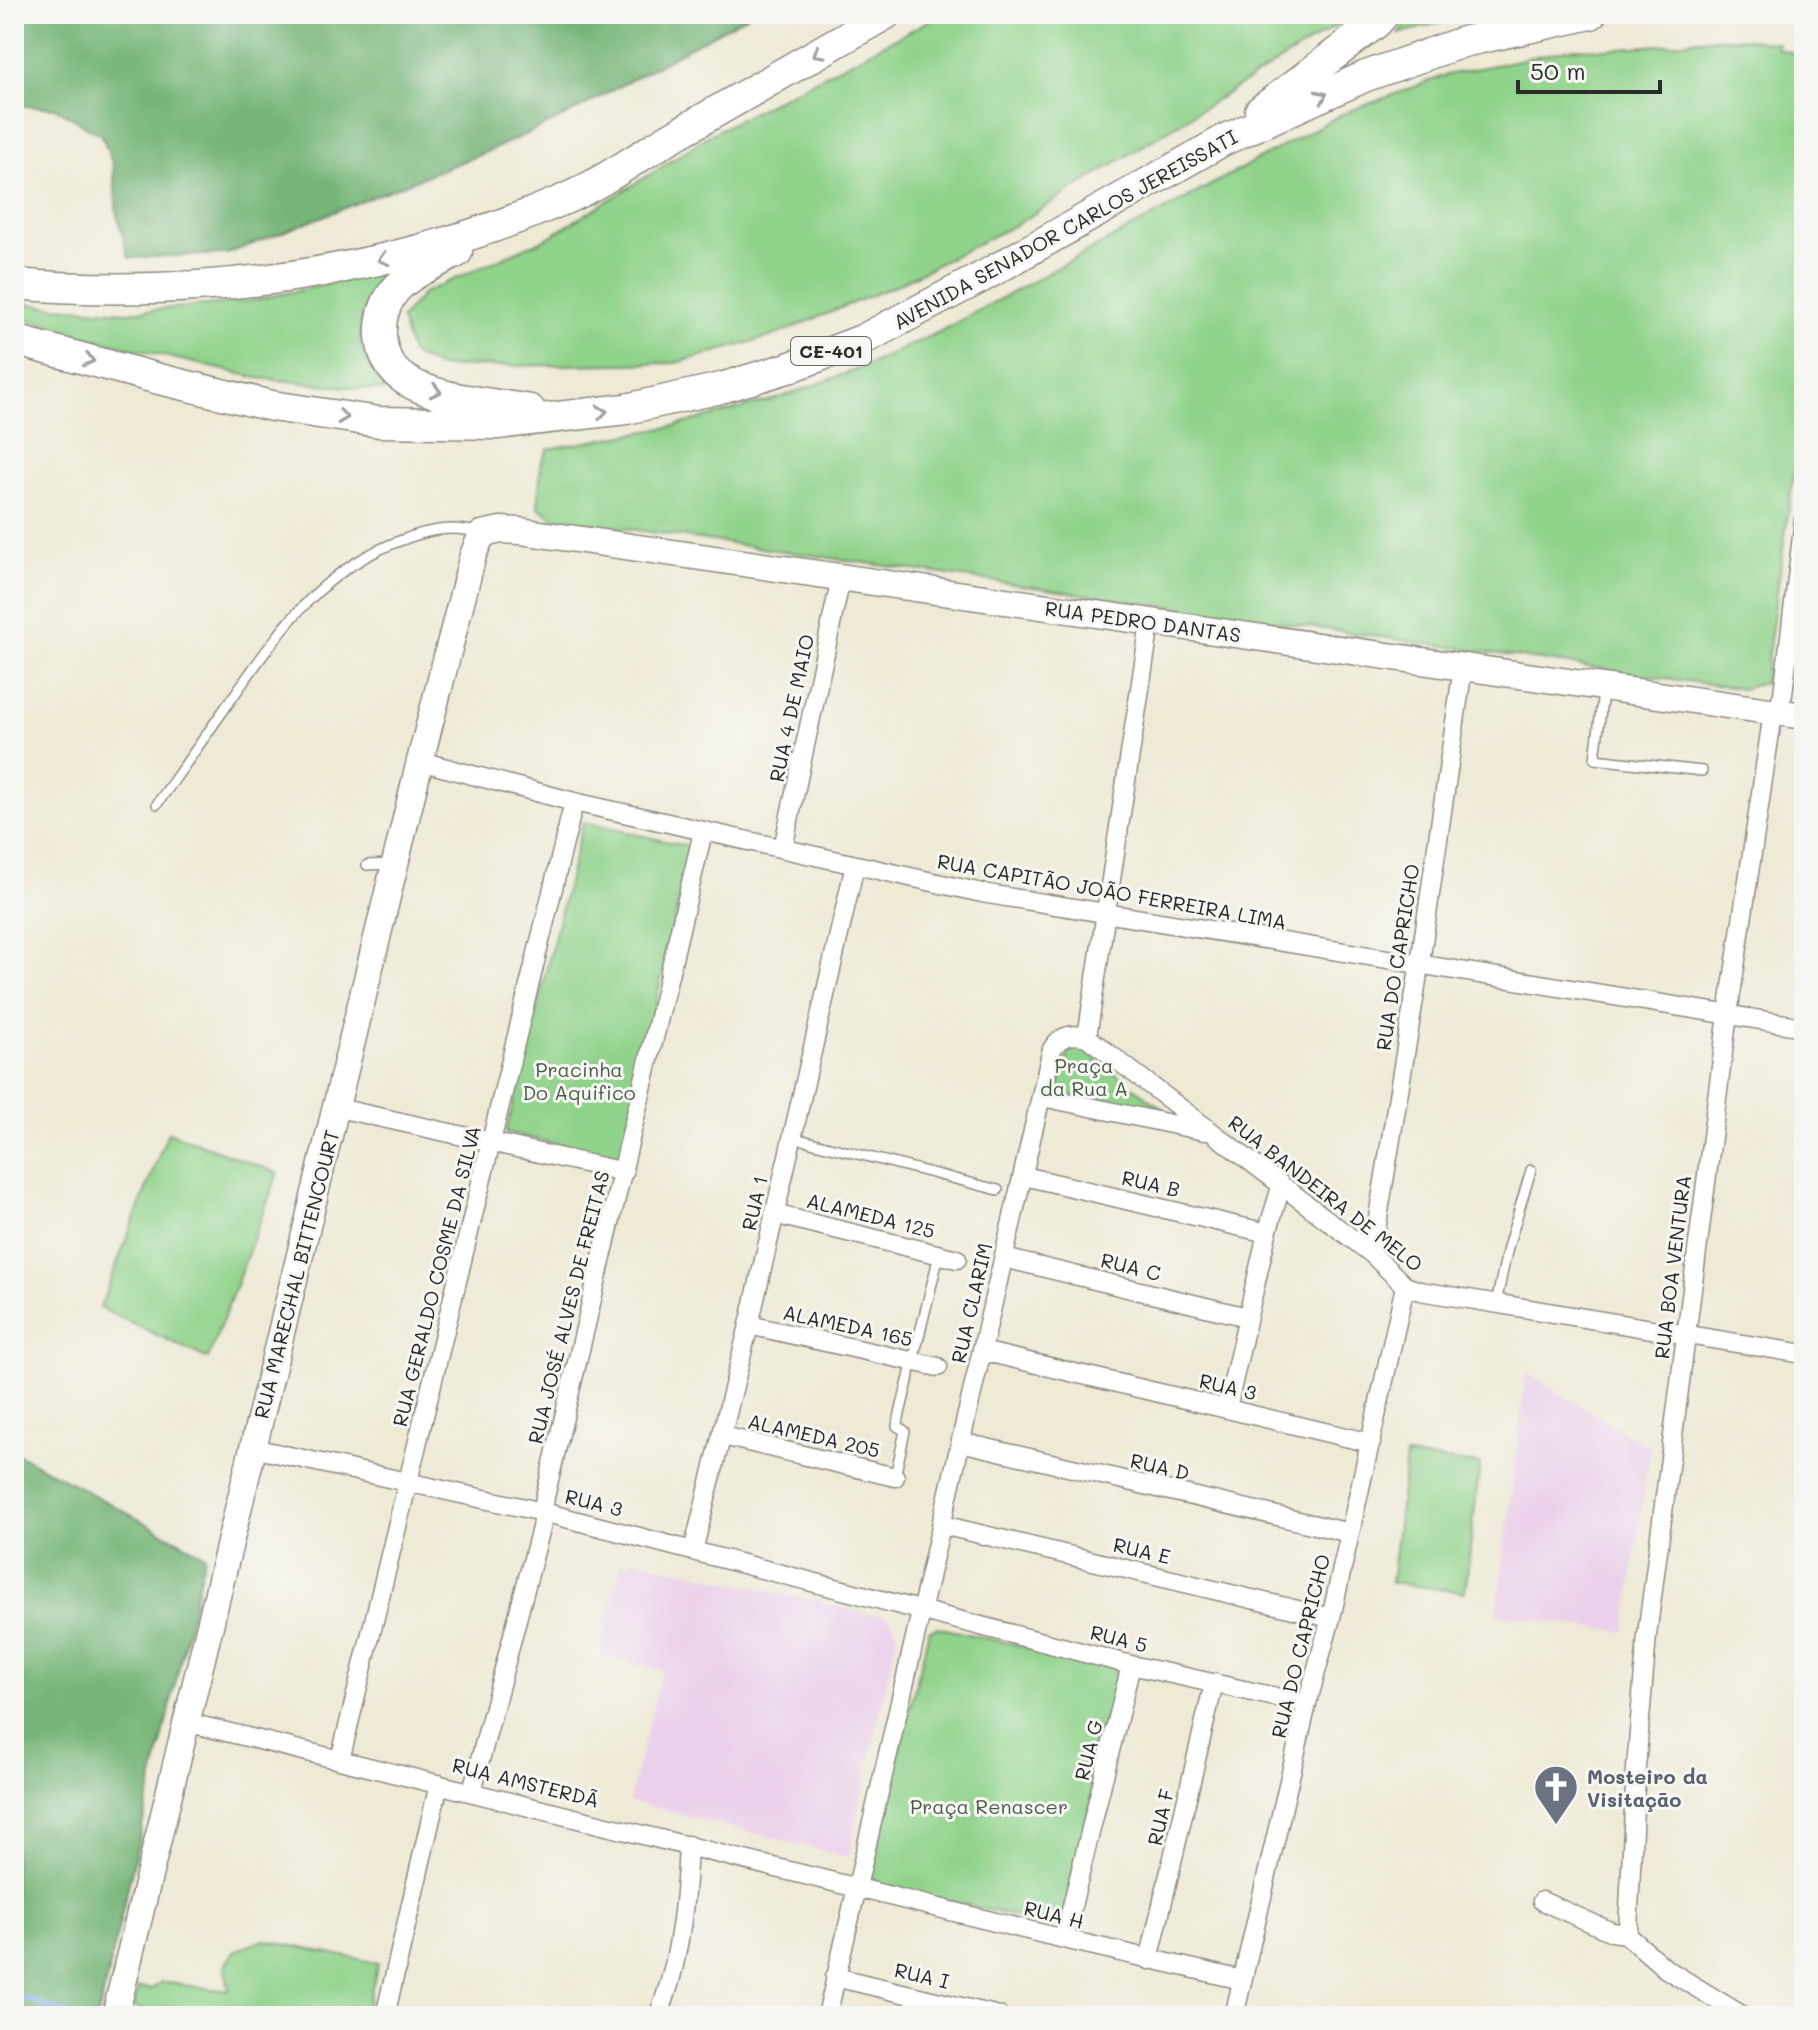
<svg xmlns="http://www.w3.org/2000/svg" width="1818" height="2030" viewBox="0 0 1818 2030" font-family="Mali,sans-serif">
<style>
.built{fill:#ebd1eb}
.green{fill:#90d38b;stroke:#5e7f5b;stroke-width:2}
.forest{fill:#74b577;stroke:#507051;stroke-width:2}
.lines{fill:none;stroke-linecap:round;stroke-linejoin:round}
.stream{stroke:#7eace8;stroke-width:6}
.lane-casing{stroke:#8d8a80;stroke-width:12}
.street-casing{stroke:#8d8a80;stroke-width:21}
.secondary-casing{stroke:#8d8a80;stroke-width:29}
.primary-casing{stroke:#8d8a80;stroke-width:33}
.lane{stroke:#fff;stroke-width:9}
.street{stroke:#fff;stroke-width:18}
.secondary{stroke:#fff;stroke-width:26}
.primary{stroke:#fff;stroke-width:30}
.oneway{stroke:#a0a0a0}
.labels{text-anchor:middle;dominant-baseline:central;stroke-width:6;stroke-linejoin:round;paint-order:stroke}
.shield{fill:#f6f6f2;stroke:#686867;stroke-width:2}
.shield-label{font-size:18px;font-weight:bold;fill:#2b2b2b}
.street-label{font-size:20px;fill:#2b2b2b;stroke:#f6f6f2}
.park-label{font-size:20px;fill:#495d48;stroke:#f6f6f2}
.worship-label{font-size:20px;font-weight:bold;fill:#5b616d;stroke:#f6f6f2;text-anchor:start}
</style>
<rect width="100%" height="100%" fill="#f6f6f2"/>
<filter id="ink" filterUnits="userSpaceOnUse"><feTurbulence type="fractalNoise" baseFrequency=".0125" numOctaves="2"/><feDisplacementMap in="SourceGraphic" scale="16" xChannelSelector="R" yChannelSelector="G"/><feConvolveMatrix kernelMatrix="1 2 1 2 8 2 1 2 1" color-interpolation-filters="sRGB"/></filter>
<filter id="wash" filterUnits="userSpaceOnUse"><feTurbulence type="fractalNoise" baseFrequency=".006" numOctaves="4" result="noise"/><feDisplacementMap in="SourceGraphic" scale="32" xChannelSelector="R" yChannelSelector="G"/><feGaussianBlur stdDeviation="1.8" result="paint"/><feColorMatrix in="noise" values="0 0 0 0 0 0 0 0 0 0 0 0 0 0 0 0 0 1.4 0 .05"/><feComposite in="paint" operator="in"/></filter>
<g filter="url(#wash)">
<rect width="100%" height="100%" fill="#efead5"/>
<!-- built -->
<path class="built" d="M1526,1373L1650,1448L1625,1632L1497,1615Z
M632,1559L813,1601L814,1598L821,1599V1603L877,1616L878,1613L890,1619L898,1632L848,1857L629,1801L662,1670L600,1656L621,1563L631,1565Z"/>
<!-- green -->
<path class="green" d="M942,14H1355L1019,223L896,285L773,336L676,363L437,367L411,353L401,319L423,293L547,238L657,170L709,135Z
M1411,14H1472L1399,34Z
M1740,38L1778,43L1777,49L1804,55V402L1764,683L1742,689L553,518L538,507L541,464L548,449L675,426L779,398L861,368L939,332L1342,114L1446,75L1575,48L1606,49L1673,44L1698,39Z
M381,272C354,317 351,349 386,391L258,378L97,340L14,315V301L42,306L127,312L251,301Z
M583,822L691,847L621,1158L506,1133Z
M1072,1041L1163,1109L1056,1095Z
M168,1132L278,1173L208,1359L100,1308Z
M1406,1456L1480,1464L1465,1592L1391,1583Z
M937,1627L1114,1667L1121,1678L1061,1923L1053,1925L879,1885L870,1874L929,1630Z
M264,1940L378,1963L365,2016H159L134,2007L138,1988L151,1989L161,1982L229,1991L225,1965L235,1951Z"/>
<!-- forest -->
<path class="forest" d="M14,14H750L562,118L489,151L227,254L129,258L117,215L113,165L102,136L55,108L14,105Z
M14,1452L205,1555L98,2016H14Z"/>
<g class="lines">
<!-- stream -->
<path class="stream" d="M14,1994L72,2016"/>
</g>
</g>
<g filter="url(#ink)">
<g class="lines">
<!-- lane casing -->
<g class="lane-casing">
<path id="lane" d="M1603,692L1595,759L1702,771
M157,804C183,768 209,731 235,694C282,628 322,569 402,540C428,530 452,525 479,533
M367,865L391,864
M791,1137L998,1190
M1496,1303L1508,1247L1531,1170
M895,1477L905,1431L897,1426L939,1255"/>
</g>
<!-- street casing -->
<g class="street-casing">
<path id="street" d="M420,761L574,802L982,893L1804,1027
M783,848L841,578
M1087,1037L1372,1254L1405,1286L1420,1291L1804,1354
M1043,1097L1204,1131
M338,1108L624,1172
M1024,1176L1267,1233
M774,1214L957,1259
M1372,1254L1420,963L1463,667
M1004,1258L1247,1317
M749,1325L938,1367
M982,1351L1371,1443
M1227,1408L1267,1233L1281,1187
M723,1436L895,1477
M961,1442L1350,1533
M253,1448L543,1512L1131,1665L1307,1704
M942,1525L1331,1618
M693,1551L749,1325L855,865
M186,1722L1064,1939L1242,1980
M340,1760L574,802
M472,1791L541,1528L545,1497L703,832
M1542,1901L1612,1932L1626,1934L1628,1930L1636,1768L1647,1635L1728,1014L1771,726L1783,694L1804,520
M1626,1934L1666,1969L1743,2016
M1064,1939L1131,1665
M1149,1960L1214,1683
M835,1977L999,2016
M385,2016L439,1784
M658,2016C679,1967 686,1898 688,1845
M827,2016L1052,1049C1061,1035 1072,1033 1087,1037L1150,623
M1234,2016L1307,1704L1331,1618L1405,1286"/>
</g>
<!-- secondary casing -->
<g class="secondary-casing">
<path id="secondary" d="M115,2016L420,761L473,555L482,534L501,530L520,531L1804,716"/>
</g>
<!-- primary casing -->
<g class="primary-casing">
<path id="primary" d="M1260,111L1376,23L1384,14
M457,252C438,262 415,271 399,286C374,310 374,359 404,379C435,400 493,403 530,410
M14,284C200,300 393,274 565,199C602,183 636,158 670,138C742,97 814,55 886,14
M14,340L159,379L272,406L379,422L497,424L626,409L721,388L788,368L862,340L982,277L1224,140L1366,76L1463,42L1591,14"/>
</g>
<!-- lane -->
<use href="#lane" class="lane"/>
<!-- street -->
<use href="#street" class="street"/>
<!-- secondary -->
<use href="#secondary" class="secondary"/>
<!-- primary -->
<use href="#primary" class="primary"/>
</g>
<!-- one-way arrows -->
<defs><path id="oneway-chevron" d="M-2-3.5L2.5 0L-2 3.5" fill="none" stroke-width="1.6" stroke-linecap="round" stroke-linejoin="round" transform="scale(2)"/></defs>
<g class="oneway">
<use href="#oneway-chevron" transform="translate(818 53) rotate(150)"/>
<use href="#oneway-chevron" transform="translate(1322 96) rotate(-25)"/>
<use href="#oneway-chevron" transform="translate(383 259) rotate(164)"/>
<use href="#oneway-chevron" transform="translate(89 360) rotate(15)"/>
<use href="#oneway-chevron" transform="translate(436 391) rotate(15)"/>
<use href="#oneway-chevron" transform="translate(602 412) rotate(-7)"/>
<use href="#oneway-chevron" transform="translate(343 417) rotate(7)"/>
</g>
</g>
<!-- icons -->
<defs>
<g id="church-pin" transform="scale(2.3)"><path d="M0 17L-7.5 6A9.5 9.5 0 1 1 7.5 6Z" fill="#6b7280" stroke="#f6f6f2"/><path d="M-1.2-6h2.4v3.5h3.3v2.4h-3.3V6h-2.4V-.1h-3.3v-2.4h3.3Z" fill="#fff"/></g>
</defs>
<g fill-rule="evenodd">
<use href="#church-pin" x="1556" y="1787"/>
</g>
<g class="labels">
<!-- shield labels -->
<rect class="shield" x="791" y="337" width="80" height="28" rx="6"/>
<g class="shield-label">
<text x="831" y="351">CE-401</text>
</g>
<!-- street labels -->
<g class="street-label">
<text transform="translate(1065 229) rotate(-29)">AVENIDA SENADOR CARLOS JEREISSATI</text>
<text transform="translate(1143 621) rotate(8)">RUA PEDRO DANTAS</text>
<text transform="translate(791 708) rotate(-78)">RUA 4 DE MAIO</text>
<text transform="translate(1112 891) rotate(10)">RUA CAPITÃO JOÃO FERREIRA LIMA</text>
<text transform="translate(1397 957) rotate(-81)">RUA DO CAPRICHO</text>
<text transform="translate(1151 1183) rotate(13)">RUA B</text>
<text transform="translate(1326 1193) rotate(38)">RUA BANDEIRA DE MELO</text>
<text transform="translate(754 1203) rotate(-77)">RUA 1</text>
<text transform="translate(871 1215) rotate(14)">ALAMEDA 125</text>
<text transform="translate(1131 1266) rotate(14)">RUA C</text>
<text transform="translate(1672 1267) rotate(-83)">RUA BOA VENTURA</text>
<text transform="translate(296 1274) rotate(-76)">RUA MARECHAL BITTENCOURT</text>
<text transform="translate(436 1276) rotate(-76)">RUA GERALDO COSME DA SILVA</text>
<text transform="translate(971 1303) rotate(-77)">RUA CLARIM</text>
<text transform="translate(568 1307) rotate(-76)">RUA JOSÉ ALVES DE FREITAS</text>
<text transform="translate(848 1325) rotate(12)">ALAMEDA 165</text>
<text transform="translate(1228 1386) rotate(13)">RUA 3</text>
<text transform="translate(814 1435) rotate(13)">ALAMEDA 205</text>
<text transform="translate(1160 1466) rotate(13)">RUA D</text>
<text transform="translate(594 1502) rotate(14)">RUA 3</text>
<text transform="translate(1142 1550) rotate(13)">RUA E</text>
<text transform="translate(1119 1638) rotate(14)">RUA 5</text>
<text transform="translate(1300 1646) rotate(-76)">RUA DO CAPRICHO</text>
<text transform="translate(1088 1750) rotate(-76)">RUA G</text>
<text transform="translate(526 1782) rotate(14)">RUA AMSTERDÃ</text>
<text transform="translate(1160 1817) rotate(-77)">RUA F</text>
<text transform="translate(1054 1914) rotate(14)">RUA H</text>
<text transform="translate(922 1975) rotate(13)">RUA I</text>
</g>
<!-- park labels -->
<g class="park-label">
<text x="1084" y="1065">Praça<tspan x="1084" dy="23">da Rua A</tspan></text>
<text x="579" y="1069">Pracinha<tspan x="579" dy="23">Do Aquifico</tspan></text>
<text x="989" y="1806">Praça Renascer</text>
</g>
<!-- worship labels -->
<g class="worship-label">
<text x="1587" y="1776">Mosteiro da<tspan x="1587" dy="23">Visitação</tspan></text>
</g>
</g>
<!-- margin -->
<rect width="1818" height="2030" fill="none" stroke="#f6f6f2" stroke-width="48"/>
<!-- scale -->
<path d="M1518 80v12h142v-12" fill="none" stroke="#2b2b2b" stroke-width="4"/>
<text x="1530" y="80" font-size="24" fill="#2b2b2b" stroke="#f6f6f2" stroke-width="6" paint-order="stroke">50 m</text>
</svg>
